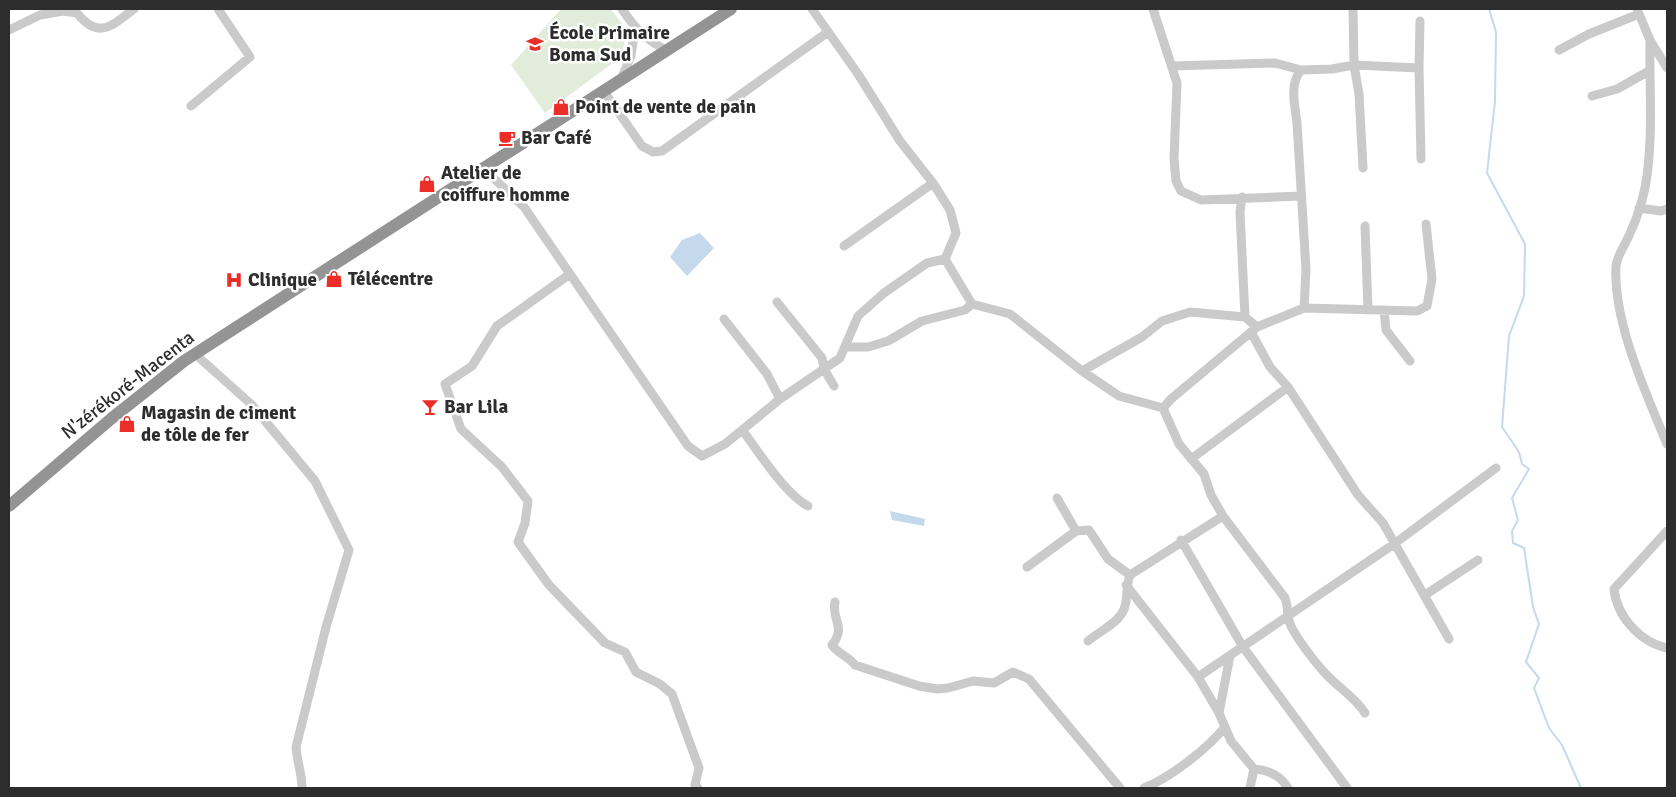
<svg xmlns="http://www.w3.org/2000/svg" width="1676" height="797" viewBox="0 0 1676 797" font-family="Signika,sans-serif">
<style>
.green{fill:#e2ecda}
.water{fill:#c5d9ec}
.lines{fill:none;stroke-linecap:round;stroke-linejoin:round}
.stream{stroke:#c5d9ec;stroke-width:2}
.minor{stroke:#cacaca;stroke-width:9}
.highway{stroke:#949494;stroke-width:12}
.labels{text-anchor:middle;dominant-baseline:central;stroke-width:5;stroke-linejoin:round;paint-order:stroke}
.poi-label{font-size:19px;font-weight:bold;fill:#2d2d2d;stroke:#fff;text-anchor:start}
.street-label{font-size:19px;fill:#2d2d2d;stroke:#fff}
</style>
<rect width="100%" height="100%" fill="#fff"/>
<!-- green -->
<path class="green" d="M561,9H611L627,31L621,57L545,113L511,65Z"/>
<!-- water -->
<path class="water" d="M700,233L714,248L687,276L670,257L682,240Z
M890,511L925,519L924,526L892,520Z"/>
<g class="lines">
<!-- stream -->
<path class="stream" d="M1489,9L1496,32L1495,101L1487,173L1525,244L1524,296L1509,336L1502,427L1519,452L1522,464L1529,469L1512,498L1518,520L1512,531L1513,543L1524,548L1533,607L1539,624L1526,662L1539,678L1534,688L1549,728L1562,745L1581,788"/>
<!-- minor -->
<path class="minor" d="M62,9L63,11L77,13C98,40 112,26 134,9
M622,9C634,27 646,41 667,50
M812,9L858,74L900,141L933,183L950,210L956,233L945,259L972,304L1010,314L1082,371L1119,396L1163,408L1171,399L1257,327L1304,308L1306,270L1297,123C1295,106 1289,84 1301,70L1332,69L1354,65L1353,9
M1153,9L1177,83L1174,159L1176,181L1181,191L1201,200L1301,196
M1637,9L1650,40L1667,68
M9,30L40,15L63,11
M1650,40C1649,90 1654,138 1645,188C1642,202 1637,218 1631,231C1627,242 1617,255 1616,266C1613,322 1646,393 1667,444
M1559,50L1589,34L1639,14
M1172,66L1275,63L1301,70
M1419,68L1420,21
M622,77L631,56L635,28
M603,90L642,146L653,152L662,151L828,32
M1592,96L1617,89L1649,71
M191,106L250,57L218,9
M482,167L524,207L688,446L702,456L725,444L780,399L840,358L858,316L884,293L927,263L945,259
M1363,168L1359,94L1354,65L1419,68L1421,159
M1242,197L1240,212L1245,317
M1639,208L1661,211L1667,209
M1365,226L1368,310
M844,246L933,183
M570,274L497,326L472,366L445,384L461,429L502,467L528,501L525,523L518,542L549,585L605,643L625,652L636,672L660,684L672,694L699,768L695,785L698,788
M777,302L822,358L824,369L834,386
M1304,308L1417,311L1427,306L1432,279L1426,224
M1384,310L1386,330L1410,361
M724,319L767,374L780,399
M1251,332L1270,367L1288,387L1358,495L1383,523L1449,639
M845,347H868L888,341L922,321L965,310L972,304
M195,354L251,404L315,481L349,550L326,627L296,747C297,761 302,774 302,788
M1082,371L1142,337L1162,321L1190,312L1245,317L1257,327
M1163,408L1179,444L1204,474L1211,495L1223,516L1285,598C1288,606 1287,613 1289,621C1293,634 1314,661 1324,672C1337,687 1354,696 1365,713
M743,431C758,451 786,495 808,506
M1191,459L1288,387
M1057,498L1076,531L1089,530L1108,559L1130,575
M1667,531L1614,589C1617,617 1640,642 1667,648
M1181,540L1243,647L1347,788
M1027,567L1076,531
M1126,585L1198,677L1219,713L1231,741L1254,769L1250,788
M1425,595L1478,560
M835,602C831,621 847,626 832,645C838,654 848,656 855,665L919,686L937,689L948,688L973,681L994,683L1013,672L1029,679L1120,788
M1088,641C1100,631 1122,621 1125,606C1128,595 1126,586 1130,575L1223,516
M1198,677L1394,544L1496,468
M1219,713L1230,656
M1254,769C1268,770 1281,776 1288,788
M1144,788C1170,778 1208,748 1225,727"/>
<!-- highway -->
<path class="highway" d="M9,506L112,418L184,361L731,9"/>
</g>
<!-- icons -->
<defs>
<g id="school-bare" transform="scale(1.35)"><path d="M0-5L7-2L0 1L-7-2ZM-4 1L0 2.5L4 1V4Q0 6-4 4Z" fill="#ec2e28" stroke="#fff" stroke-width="2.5" paint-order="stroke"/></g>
<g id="shop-bare" transform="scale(1.35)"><path d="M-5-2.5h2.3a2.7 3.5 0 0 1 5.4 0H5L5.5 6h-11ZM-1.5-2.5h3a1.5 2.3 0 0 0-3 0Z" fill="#ec2e28" stroke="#fff" stroke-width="2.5" paint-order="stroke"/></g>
<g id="cafe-bare" transform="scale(1.35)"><path d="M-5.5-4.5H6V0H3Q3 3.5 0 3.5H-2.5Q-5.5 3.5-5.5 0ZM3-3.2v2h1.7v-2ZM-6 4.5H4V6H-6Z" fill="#ec2e28" stroke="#fff" stroke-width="2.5" paint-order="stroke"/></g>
<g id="hospital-bare" transform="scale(1.35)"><path d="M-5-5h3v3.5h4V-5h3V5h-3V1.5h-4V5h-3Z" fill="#ec2e28" stroke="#fff" stroke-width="2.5" paint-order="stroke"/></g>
<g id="bar-bare" transform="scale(1.35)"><path d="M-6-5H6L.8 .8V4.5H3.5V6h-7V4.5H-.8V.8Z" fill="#ec2e28" stroke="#fff" stroke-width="2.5" paint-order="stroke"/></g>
</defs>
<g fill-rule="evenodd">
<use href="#school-bare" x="535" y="44"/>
<use href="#shop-bare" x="561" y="107"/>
<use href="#cafe-bare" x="507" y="138"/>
<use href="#shop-bare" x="427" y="184"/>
<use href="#shop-bare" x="334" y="279"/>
<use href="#hospital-bare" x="234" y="280"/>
<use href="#bar-bare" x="430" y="407"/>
<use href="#shop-bare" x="127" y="424"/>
</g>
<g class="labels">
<!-- poi labels -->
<g class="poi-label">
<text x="549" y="33">École Primaire<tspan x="549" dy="22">Boma Sud</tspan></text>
<text x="575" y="107">Point de vente de pain</text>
<text x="521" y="138">Bar Café</text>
<text x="441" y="173">Atelier de<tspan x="441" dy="22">coiffure homme</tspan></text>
<text x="348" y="279">Télécentre</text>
<text x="248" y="280">Clinique</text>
<text x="444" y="407">Bar Lila</text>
<text x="141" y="413">Magasin de ciment<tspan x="141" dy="22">de tôle de fer</tspan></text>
</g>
<!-- street labels -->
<g class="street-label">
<text transform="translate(128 385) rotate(-38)">N'zérékoré-Macenta</text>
</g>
</g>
<!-- border -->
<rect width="1676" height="797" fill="none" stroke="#2d2d2d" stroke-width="20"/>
</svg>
